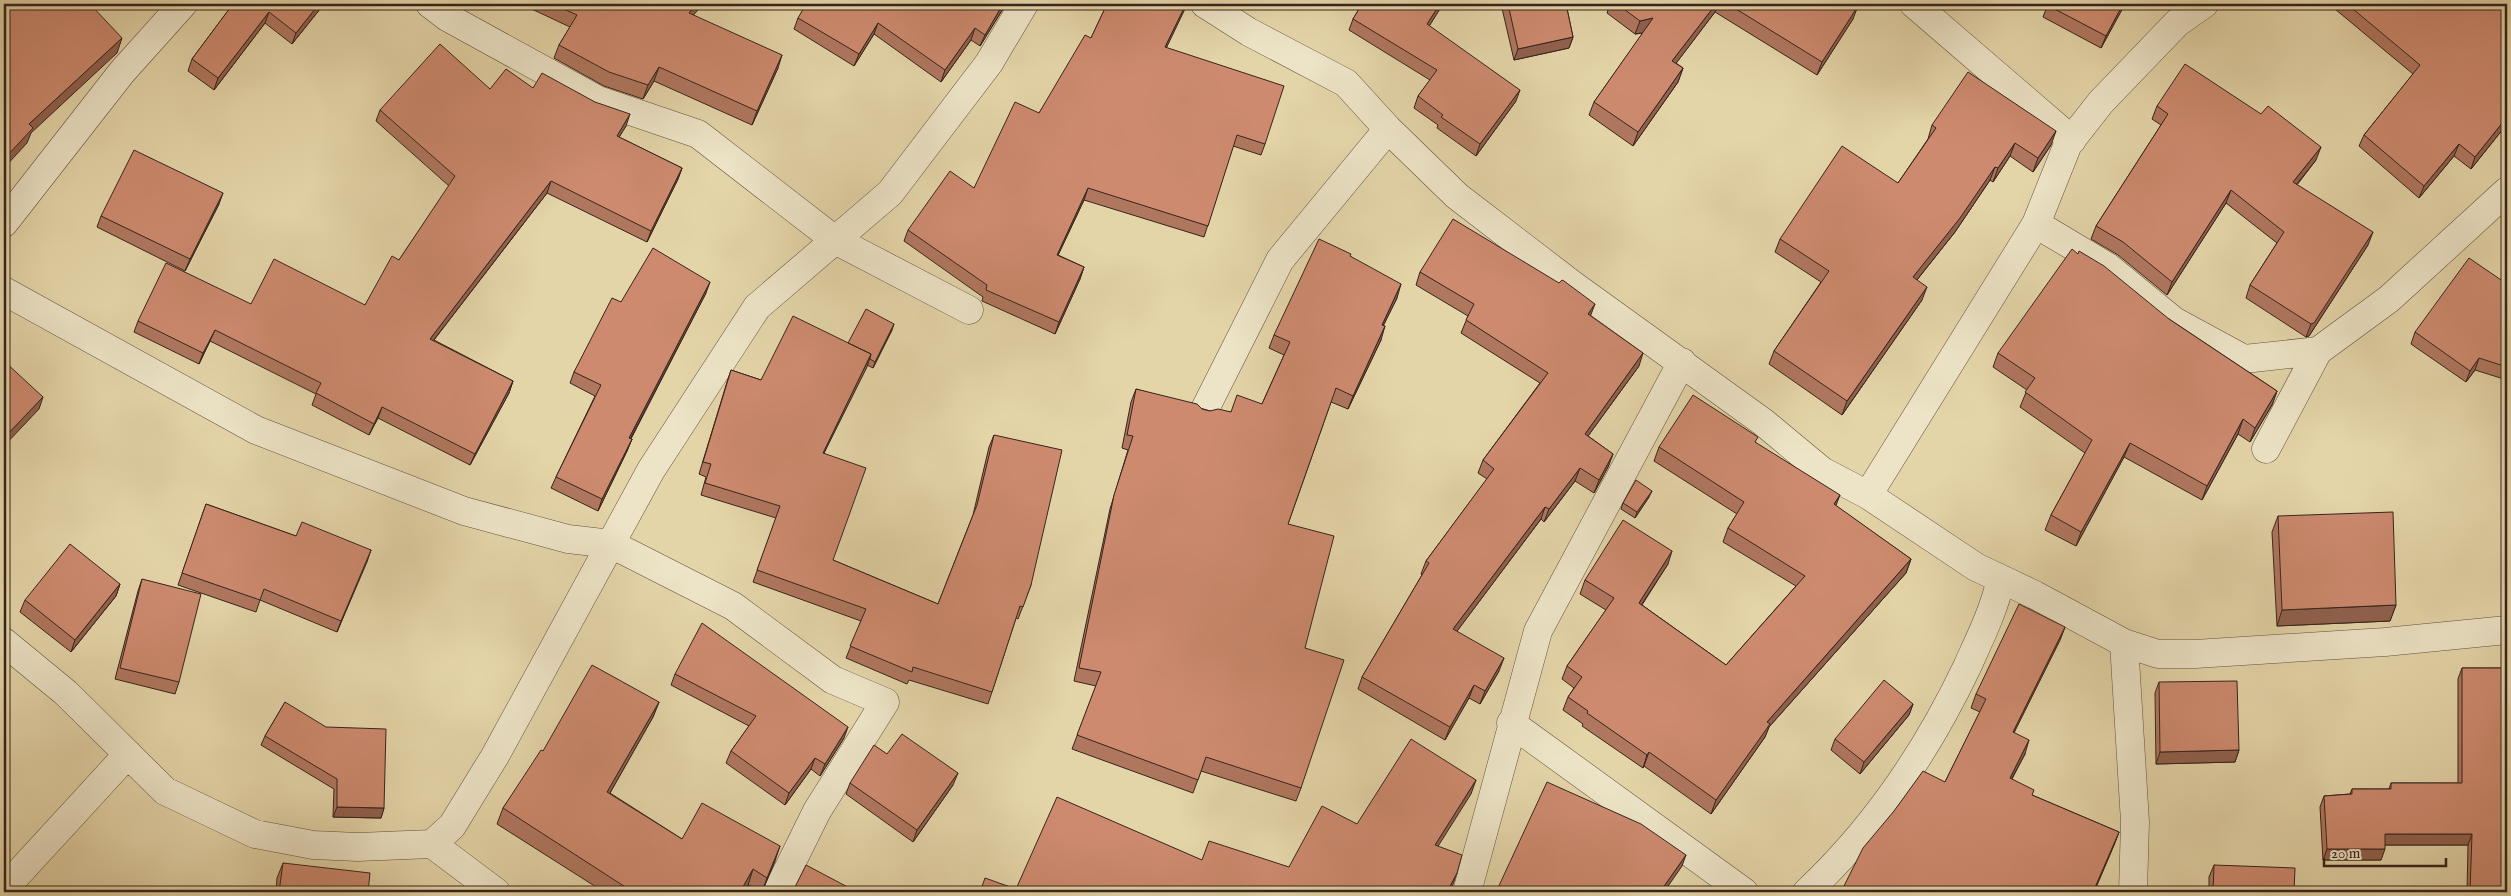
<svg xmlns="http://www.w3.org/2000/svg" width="2511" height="896" viewBox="0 0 2511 896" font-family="'IM FELL English',serif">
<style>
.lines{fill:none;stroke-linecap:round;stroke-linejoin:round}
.minor-casing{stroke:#62503f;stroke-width:29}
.tertiary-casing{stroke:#62503f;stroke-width:29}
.minor{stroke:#ede4c7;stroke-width:28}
.tertiary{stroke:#ede4c7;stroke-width:28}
.wall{fill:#b0775f;stroke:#36241c}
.shaded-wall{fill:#90614e;stroke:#36241c}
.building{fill:#cd8a6f;stroke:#36241c}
</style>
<rect width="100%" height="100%" fill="#e4d5a9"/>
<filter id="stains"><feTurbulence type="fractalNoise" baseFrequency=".004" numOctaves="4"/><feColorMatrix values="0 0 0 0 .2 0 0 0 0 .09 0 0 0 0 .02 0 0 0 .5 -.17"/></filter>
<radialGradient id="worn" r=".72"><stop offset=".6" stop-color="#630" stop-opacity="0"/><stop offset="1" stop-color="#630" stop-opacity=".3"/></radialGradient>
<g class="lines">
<!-- minor casing -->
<g class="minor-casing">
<path id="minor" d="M430,4L447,17L598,100L698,134L835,240L969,310
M1205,4L1249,32L1346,83L1388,129L1457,196L1573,285L1763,422L1822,471L1868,495L1976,567L2035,595L2124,643L2158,654H2195L2385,642L2507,630
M1914,4L2072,140
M2036,224L2108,267L2174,321L2244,359L2318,351L2389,299L2507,191
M4,291L256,430L464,511L568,539L611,544L733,606L833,680L885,702L817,811L777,892
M1205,409L1280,260L1388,129
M2266,449L2318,351
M1868,495L2036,224L2068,144L2101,102L2177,23L2204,4
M4,642L66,693L165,791L255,834L313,845L358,847L432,844L452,826L495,756L651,470L757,307L890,193L989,63L1024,4
M2124,643L2135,822L2133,892
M1511,723L1744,892
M432,844L496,892
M4,889L128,754
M1467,892L1538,631L1682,362
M1807,892C1875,828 1927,751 1967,667C1980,638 1994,610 2001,579"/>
</g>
<!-- tertiary casing -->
<g class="tertiary-casing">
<path id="tertiary" d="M4,223L122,72L183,4"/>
</g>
<!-- minor -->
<use href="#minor" class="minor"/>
<!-- tertiary -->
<use href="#tertiary" class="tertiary"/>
</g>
<!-- wall -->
<path class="wall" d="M233,4H324L292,44L265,23L214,90L188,71L192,59Z
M521,4H703L693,15L778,68L752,125L654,81L643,99L604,86L554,58L559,45L570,27Z
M1006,4L980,46L971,40L941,82L874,34L854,66L794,29L798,18Z
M1107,4H1186L1166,48L1265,144L1261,155L1233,146L1204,237L1084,200L1058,255L1084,267L1080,279L1055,334L982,301L983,297L904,241L908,230L974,188L1039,113L1091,38Z
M1362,4H1443L1429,26L1516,101L1476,156L1437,128L1438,125L1414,108L1418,96L1430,80L1349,30L1353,19Z
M1501,4H1566L1573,37L1569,48L1514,60Z
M1610,4H1854L1853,19L1817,75L1715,12L1676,63L1683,68L1678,82L1633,146L1589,115L1594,102L1643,33L1635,34L1607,13Z
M2048,4H2125L2101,48L2043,17Z
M2329,4H2507V124L2471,169L2454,156L2419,198L2359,146L2364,135L2413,74Z
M533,88L626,126L619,137L682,168L678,179L647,242L547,193L434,340L513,381L509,393L470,465L378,418L369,435L312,405L316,394L210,341L199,364L134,332L138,321L251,304L365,305L399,260L449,186L376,121L380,110L490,89Z
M2157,106L2316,160L2297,185L2368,245L2309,336L2306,337L2246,298L2250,285L2277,243L2226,203L2167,295L2118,255L2091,239L2096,226L2161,125L2152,119Z
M1932,125L2051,145L2033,172L2010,156L1993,182L1990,180L1955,232L1917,280L1922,300L1842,415L1769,364L1774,351L1821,282L1775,252L1780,239L1898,183L1928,139Z
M219,204L185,271L97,227L101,216Z
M1350,256L1397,298L1383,326L1381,340L1348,409L1331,402L1288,524L1305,648L1301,788L1296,801L1201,771L1193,793L1072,749L1096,686L1074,681L1110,509L1128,450L1122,448L1131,402L1136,389L1210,411L1231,412L1262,404L1284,355L1269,348L1274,335Z
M1420,272L1591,316L1639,366L1588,436L1613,454L1608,467L1594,493L1575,481L1544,522L1541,519L1457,631L1499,671L1480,704L1469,698L1445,740L1358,689L1362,677L1422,575L1421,574L1426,561L1487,479L1478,473L1483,460L1540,383L1461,333L1468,316L1416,285Z
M2507,284V380L2475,370L2466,382L2411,344L2415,332Z
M706,293L631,439H632L627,451L598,511L551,488L556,477L595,396L570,383L574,372L621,302Z
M2169,319L2277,391L2272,405L2250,442L2238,434L2202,500L2124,457L2076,546L2045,530L2051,515L2085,453L2020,407L2027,390L1993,367L1998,353Z
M892,330L873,368L867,365L824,453L833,560L938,604L973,515L989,447L994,435L1031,585L1018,619L1016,618L988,704L909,680L907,684L846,658L861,621L753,582L776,518L701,495L706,477L699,474L727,382L731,370L761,380L848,343Z
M1756,443L1836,506L1911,559L1906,573L1769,727L1765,737L1711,814L1644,766L1643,768L1582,726L1583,724L1563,710L1568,697L1574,688L1562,679L1567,666L1606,610L1580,594L1585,580L1668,564L1642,605L1726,665L1796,586L1723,542L1728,528L1737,514L1654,461L1659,447Z
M1649,497L1635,518L1621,509L1623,503Z
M206,504L296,536L371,550L337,632L260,600L256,612L178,585Z
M2278,516L2396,605L2390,621L2277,626L2272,532Z
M142,579L179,682L175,694L115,679L138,591Z
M120,584L116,596L71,652L20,612L25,600Z
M2065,627L2060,640L2014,732L2025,754L2012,779L2032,795L2119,832L2114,845L2094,892H1841L1842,890L1945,782L1980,712L1971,708L1976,694Z
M2462,668H2507V754H2505L2504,819L2507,892H2467L2468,845H2385L2381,860H2323L2320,807L2324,796L2350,794L2352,789H2389L2391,783H2458V679Z
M675,674L844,738L820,776L811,769L785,805L726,763L731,751L749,726L671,685Z
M2159,682L2239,750L2235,762L2156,764L2155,693Z
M285,702L384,808L381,818L333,817L334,789L261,745L265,736Z
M659,702L653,717L610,793L682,839L775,861L762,892L748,885L743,892H604L497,824L503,808L543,751Z
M1913,704L1909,715L1860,774L1831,750L1835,739Z
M887,754L953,785L913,842L846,794L850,783Z
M283,863L368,892H276L277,878Z
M2214,865L2294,892H2209V877Z"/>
<!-- shaded-wall -->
<path class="shaded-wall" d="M319,4H324L292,44L296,33Z
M696,4H703L684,26L689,13Z
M1003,4H1006L980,46L985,35Z
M1186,4L1184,11L1161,59L1165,47Z
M1440,4H1443L1423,36L1427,24Z
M1716,4H1718L1715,12L1668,74L1672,61Z
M2123,4H2125L2101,48L2106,36Z
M1858,6L1853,19L1817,75L1822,62Z
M269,12L265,23L214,90L218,78Z
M1653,18L1648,32L1635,34L1640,21Z
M878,23L874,34L854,66L859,54Z
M975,28L971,40L941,82L945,70Z
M1573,37L1569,48L1514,60L1518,49Z
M122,38L117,53L31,133L27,143L4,168V159L29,124Z
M782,55L778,68L752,125L757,111Z
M659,67L654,81L643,99L648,85Z
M1683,68L1678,82L1633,146L1638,132Z
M1520,90L1516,101L1476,156L1480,144Z
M630,114L626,126L613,147L617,136Z
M2507,117V124L2471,169L2475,157Z
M2056,131L2051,145L2033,172L2038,158Z
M2015,143L2010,156L1993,182L1998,168Z
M2459,144L2454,156L2419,198L2424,186Z
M2321,147L2316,160L2288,195L2293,182Z
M1995,167L1990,180L1955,232L1908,291L1913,277Z
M682,168L678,179L647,242L651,231Z
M551,181L547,193L426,350L430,339Z
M1088,188L1084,200L1053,266L1057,255Z
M2231,190L2226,203L2167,295L2172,282Z
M223,193L219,204L185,271L190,259Z
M2373,232L2368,245L2309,336L2306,337L2311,324Z
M1084,267L1080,279L1055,334L1059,322Z
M710,282L706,293L625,449L629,438Z
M1401,284L1397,298L1377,338L1382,325Z
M1927,287L1922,300L1842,415L1847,401Z
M1595,304L1590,317L1588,314Z
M894,324L892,330L873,368L875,362Z
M1385,326L1381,340L1348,409L1353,396Z
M215,330L210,341L199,364L203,353Z
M1643,353L1639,366L1580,447L1585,434Z
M871,354L867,367L818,465L823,453Z
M2479,358L2475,370L2466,382L2470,371Z
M513,381L509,393L470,465L475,454Z
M2277,391L2272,405L2250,442L2255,428Z
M43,397L39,409L4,446V438Z
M382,407L378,418L369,435L374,424Z
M2243,419L2238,434L2202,500L2207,486Z
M632,439L627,451L598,511L602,499Z
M2130,443L2124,457L2076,546L2081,532Z
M1613,454L1608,467L1594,493L1599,480Z
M1580,468L1575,481L1544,522L1549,509Z
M1652,491L1649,497L1635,518L1637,512Z
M1840,495L1835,508L1834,504Z
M1545,507L1541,519L1449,642L1453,629Z
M371,550L367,562L337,632L341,621Z
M1672,551L1668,564L1634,616L1639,603Z
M1911,559L1906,573L1769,727L1765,737L1711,814L1716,800L1767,722Z
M120,584L116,596L71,652L75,640Z
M2396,605L2390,621L2277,626L2282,610Z
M2065,627L2060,640L2008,745L2013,732Z
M1504,658L1499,671L1480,704L1485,691Z
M1474,685L1469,698L1445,740L1450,727Z
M659,702L653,717L602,807L607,792Z
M1913,704L1909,715L1860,774L1864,762Z
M848,727L844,738L820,776L825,764Z
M2029,740L2025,754L2005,791L2010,778Z
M2505,743H2507V754H2501Z
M2239,750L2235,762L2156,764L2160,752Z
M1649,752L1644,766L1643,768L1647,755Z
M815,758L811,769L785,805L789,793Z
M958,773L953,785L913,842L917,830Z
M1476,780L1471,794L1430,859L1435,845Z
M337,807L384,808L381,818L333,817Z
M2119,832L2114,845L2094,892H2093Z
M2385,834H2472L2468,845H2381Z
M780,846L775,861L762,892L767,878Z
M2327,849H2385L2381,860H2323Z
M1686,855L1682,866L1664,892H1660Z
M753,869L748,885L743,892H740Z
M1457,873L1452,887L1449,892H1447Z"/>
<!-- building -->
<path class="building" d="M4,4H90L122,38L29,124L33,128L4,159Z
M233,4H319L296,33L269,12L218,78L192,59Z
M553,4H696L689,13L782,55L757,111L659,67L648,85L609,72L559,45L577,15Z
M806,4H1003L985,35L975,28L945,70L878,23L859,54L798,18Z
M1107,4H1186L1165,47L1284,86L1265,144L1237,135L1208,226L1088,188L1057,255L1084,267L1059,322L986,290L987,285L908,230L950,171L974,188L1015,102L1039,113L1085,35L1091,38Z
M1362,4H1440L1427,24L1520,90L1480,144L1441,117L1443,115L1418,96L1437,70L1353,19Z
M1508,4H1566L1573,37L1518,49Z
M1617,4H1716L1672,61L1683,68L1638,132L1594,102L1653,18L1640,21Z
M1728,4H1854L1858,6L1822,62Z
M2048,4H2123L2106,36L2047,5Z
M2347,4H2507V117L2475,157L2459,144L2424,186L2364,135L2420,65Z
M440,44L490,89L506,69L533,88L542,73L595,102L630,114L617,136L682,168L651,231L551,181L430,339L513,381L475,454L382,407L374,424L316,393L321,383L215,330L203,353L138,321L166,263L251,304L274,259L365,305L392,256L399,260L455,176L380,110Z
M2185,64L2261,114L2268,106L2321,147L2293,182L2373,232L2314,323L2311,324L2250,285L2284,232L2231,190L2172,282L2123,242L2096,226L2168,114L2157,106Z
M1968,72L2056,131L2038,158L2015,143L1998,168L1995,167L1960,218L1913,277L1927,287L1847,401L1774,351L1829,271L1780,239L1842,146L1898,183L1936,128L1932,125Z
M134,150L223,193L190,259L101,216Z
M1453,219L1559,283L1562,280L1564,281L1595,304L1588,314L1643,353L1585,434L1613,454L1599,480L1580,468L1549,509L1545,507L1453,629L1504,658L1485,691L1474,685L1450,727L1362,677L1429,563L1426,561L1494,469L1483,460L1548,373L1466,320L1474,304L1420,272Z
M1319,239L1351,254L1350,256L1401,284L1382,325L1385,326L1353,396L1336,388L1288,524L1334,536L1305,648L1344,660L1301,788L1206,757L1198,780L1077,735L1101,672L1079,668L1114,495L1133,436L1127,435L1136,389L1197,404L1202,409L1210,411L1218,409L1231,412L1237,395L1262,404L1290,342L1274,335Z
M653,248L710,282L629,438L632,439L602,499L556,477L601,385L574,372L612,298L621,302Z
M2072,249L2078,254L2079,251L2104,266L2169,319L2277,391L2255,428L2243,419L2207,486L2130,443L2081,532L2051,515L2092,440L2025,392L2035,378L1998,353Z
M2469,258L2507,284V367L2479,358L2470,371L2415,332Z
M866,309L894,324L875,362L870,359L871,354L848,343Z
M793,316L871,354L823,453L866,468L833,560L938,604L977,505L994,435L1062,450L1031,585L1023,607L1020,606L992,692L913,667L912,672L850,646L866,609L757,570L780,506L705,483L711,464L703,462L731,370L761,380Z
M4,361L43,397L4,438Z
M1693,395L1758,437L1755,442L1840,495L1834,504L1911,559L1767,722L1770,724L1716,800L1649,752L1647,755L1587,713L1588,711L1568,697L1582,677L1567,666L1614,598L1585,580L1623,520L1672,551L1639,603L1726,665L1805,576L1728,528L1744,502L1659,447Z
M1636,480L1652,491L1637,512L1623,503Z
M206,504L296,536L302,522L371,550L341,621L264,589L260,600L182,573Z
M2393,512L2396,605L2282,610L2278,516Z
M70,544L120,584L75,640L25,600Z
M142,579L201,594L179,682L120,668Z
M2019,604L2065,627L2013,732L2029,740L2010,778L2034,790L2032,795L2119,832L2093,892H1845L1842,890L1863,848L1894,811L1923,771L1945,782L1986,699L1976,694Z
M702,623L848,727L825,764L815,758L789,793L731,751L756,716L675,674Z
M592,665L659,702L607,792L682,839L702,803L780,846L767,878L753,869L740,892H633L503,808L541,750L543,751Z
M2462,668H2507V743H2505L2504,819H2507V892H2470L2472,834H2385V849H2327L2324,796L2352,794V789H2391V783H2462Z
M1884,680L1913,704L1864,762L1835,739Z
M2237,681L2239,750L2160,752L2159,682Z
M285,702L326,727L386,729L384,808L337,807V779L265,736Z
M902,734L958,773L917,830L850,783L874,745L887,754Z
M1411,739L1476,780L1435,845L1462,855L1457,873L1447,892H980L985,878L1016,889L1057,797L1202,860L1209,841L1289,867L1322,806L1357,824Z
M1547,782L1641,824L1686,855L1660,892H1503L1497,890Z
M283,863L370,873L368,892H279Z
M806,865L857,892H790L795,887Z
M2214,865L2295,868L2294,892H2213Z"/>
<!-- margin -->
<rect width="2511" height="896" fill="none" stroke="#e4d5a9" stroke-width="20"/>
<rect x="5" y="5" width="2501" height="886" fill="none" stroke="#36241c" stroke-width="2.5"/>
<rect x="10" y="10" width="2491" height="876" fill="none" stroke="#36241c"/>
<!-- scale -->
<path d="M2324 858v8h122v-8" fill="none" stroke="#36241c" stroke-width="2.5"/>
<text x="2331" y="858" font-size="15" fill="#36241c" stroke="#ede4c7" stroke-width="4" paint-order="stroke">20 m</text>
<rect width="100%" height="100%" filter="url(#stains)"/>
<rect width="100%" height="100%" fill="url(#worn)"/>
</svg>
